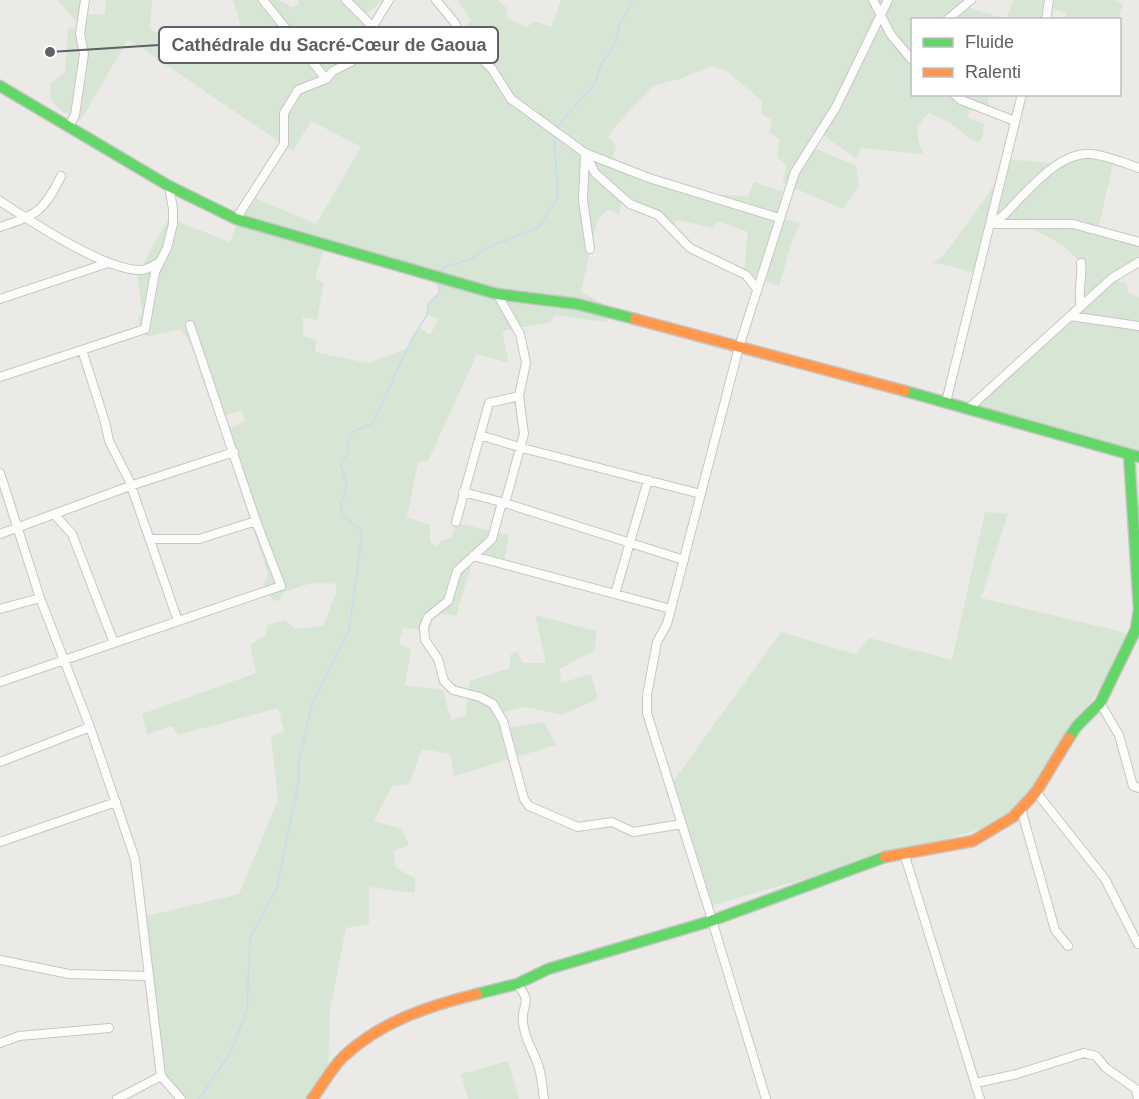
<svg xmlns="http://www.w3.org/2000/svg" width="1139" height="1099" viewBox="0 0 1139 1099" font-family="Arial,sans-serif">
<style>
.green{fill:#d7e6d4;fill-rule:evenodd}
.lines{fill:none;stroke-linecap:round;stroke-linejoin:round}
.stream{stroke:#c1ddf0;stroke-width:1.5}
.street-casing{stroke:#c7c6c6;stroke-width:10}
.fast-casing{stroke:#c6c6c6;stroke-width:13}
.slow-casing{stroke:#c6c6c6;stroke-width:13}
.street{stroke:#fcfcfb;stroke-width:8}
.fast{stroke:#63d668;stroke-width:10}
.slow{stroke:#ff974d;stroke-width:10}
.leader{fill:none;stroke:#5d6064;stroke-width:2}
.callout-dot{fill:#5d6064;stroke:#fff;stroke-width:2}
.callout{fill:#fff;stroke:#5d6064;stroke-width:2}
.callout-label{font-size:18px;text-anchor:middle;font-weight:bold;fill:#5d6064}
</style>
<rect width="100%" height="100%" fill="#eceae7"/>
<!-- green -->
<path class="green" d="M57,0H85L83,14H105L106,0H152L150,29L175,43L209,39L216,53L247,46L233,0H279L292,7L299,4L297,0H384L366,14V38L385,46L413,44L430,65L443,54L461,63L467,50L458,39L471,20L457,0H498L508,9L506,18L527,27L534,21L551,27L561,0H972L970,8L1006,19L1013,0H1113L1123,4L1118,19H1063L1067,14L1052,8L1048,19L912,20V94L988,95L989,107L977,111H969L968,118L984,124L982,139L978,142L972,140L949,122L929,113C913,127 917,136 923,154L860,148L857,159L823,135L814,148L856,166L859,186L843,209L783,183L786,165L777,157L780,139L769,133L772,120L761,114L762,101L728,72L712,66L677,80L654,85L615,127L608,137L617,146L610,162L702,194L748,196L754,182L789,194L779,218L801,223L792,241L779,286L744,273L748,232L717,221L714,228L677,220L673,227L656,210L621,203L619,215L608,209L597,221L581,292L610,307L606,322L554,315L551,322L502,331L509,363L477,354L428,461L418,462L407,517L430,525V541L437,547L441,541L451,538L457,523L509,535L503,567L473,560L456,616L434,612L429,632L403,627L399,643L411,650L405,685L443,690L451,720L465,716L470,681L510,668V655L517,651L523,663H546L535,615L596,631L595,650L560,669L561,683L591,674L598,698L563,715L525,707L504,712L507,728L544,722L556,745L454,776L450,754L422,749L409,784L392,786L374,821L402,829L409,845L393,851L396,868L415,878V893L369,887V924L346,928L330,1010L328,1078L312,1099H181L161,1076L142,917L239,894L278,800L271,737L284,730L278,708L178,735L172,726L147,734L142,714L256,673L250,645L266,634L267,625L285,620L295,629L322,626C330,616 329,604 337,593L335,584C316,580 300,586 283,593L280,600L274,601L263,585L268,575L222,432L245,421L242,410L217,419L198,367V357L181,329L146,337L138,319L142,313L137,274L169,218L230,242C236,223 245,214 255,198L316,224L361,147L311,121L293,151L128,39L81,120L61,111L51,99L50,83L65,72L68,28L79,29L80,23C71,18 65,8 57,0ZM326,240L437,281L440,292L428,304L427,315L439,318L430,335L419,327L408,348L368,363L315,352L317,340L303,336V317L317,320L324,282L315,279Z
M1089,154L1114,160L1098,230L1139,242V262L1112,278L1127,284L1128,292L1139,297V457L969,408L1081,306V263L1064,246L1023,223L990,224L978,274L954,267L933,263L944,255L1002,175L1006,159L1057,164Z
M985,512L1008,514L981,598L1123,632L1127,635L1102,685L1046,765L1051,768L1013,817L985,828L709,906L666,791L781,632L855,654L870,638L952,660Z
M508,1061L519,1099H468L461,1074Z"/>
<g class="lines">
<!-- stream -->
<path class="stream" d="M556,127L594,85L601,65L614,46L620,25L633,0
M439,273L443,268L473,258L484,249L539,227L558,197L554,134
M199,1099L230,1053L247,1011L250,938L277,888L299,780V762L312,703L349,630L362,535L359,528L342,515L341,504L347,485L341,465L348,451V442L353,432L373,423L411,340L427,315L428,304L440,292L438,283"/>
<!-- street casing -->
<g class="street-casing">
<path id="street" d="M263,0L326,79
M346,0L373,27
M436,0L455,23L465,42L492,69L511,99L585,153L649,178L779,218
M873,0L891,35L912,60
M947,20L971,0
M1046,20L1049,0
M954,94L961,100L1015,121
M69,126L75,115L84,54L80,34L85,0
M585,153L595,173L630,204L658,215L690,248L746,275L757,289
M585,155L583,200L590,249
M0,201C32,222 104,270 140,270C147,270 152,266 158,263
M236,219L284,144V113L298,90L326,79L333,71L351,62L389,0
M990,224C1006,216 1009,209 1021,197C1038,180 1063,152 1090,154C1106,155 1124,163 1139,168
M994,224H1073L1139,242
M0,227C37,215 44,211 61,176
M497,294L520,334L526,363L519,396L524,434L505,503L501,506L492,539L457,571L448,601L428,617L424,627L425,640L438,659L444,681L453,690L480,697L493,704L503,721L524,799L529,806L578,827L612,822L633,832L682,824
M0,299L108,263
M1081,306C1077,292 1083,278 1081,263
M1070,316L1139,326
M82,350L105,422L109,441L129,480L178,621
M0,377L145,329L155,272L167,248L173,224V209L169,186
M946,402L1022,94
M969,408L1112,278L1139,262
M480,435L522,448L701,494
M0,473L40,598L90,727L135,859L161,1076L117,1099
M463,492L505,503L684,560
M54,514L72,534L114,643
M456,522L489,403L519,396
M0,534L130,486L234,452
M150,539H199L256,521
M473,556L671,609
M615,594L648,480
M0,609L40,598
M0,682L281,586L256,521L190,325
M1100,703L1119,735L1133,786L1139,788
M0,762L90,727
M1036,792L1105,879L1138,944
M1021,809L1055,930L1068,946
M0,842L116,802
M904,853L980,1099
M0,960L69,974L149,976
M517,984C534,1005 521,1002 523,1022C524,1038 532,1048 537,1062C542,1073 542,1087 544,1099
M0,1043L19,1036L109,1028
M161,1076L181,1099
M976,1083L1017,1074L1084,1053L1096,1056L1106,1068L1136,1089L1138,1099
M766,1099L708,907L647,713V695L657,642L667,624L739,347L795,172L836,107L888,0"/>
</g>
<!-- fast casing -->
<g class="fast-casing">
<path id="fast" d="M0,86L169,186L236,219L497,294L577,304L635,319
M905,391L1139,457
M1069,738L1077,726L1100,703L1136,629L1139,609L1129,455
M477,994L517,984L548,969L711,921L885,857"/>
</g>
<!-- slow casing -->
<g class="slow-casing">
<path id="slow" d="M635,319L905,391
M885,857L973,841L1013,817L1036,792L1069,738
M312,1099C322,1086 331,1069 343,1057C380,1022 428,1006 477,994"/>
</g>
<!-- street -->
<use href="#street" class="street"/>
<!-- fast -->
<use href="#fast" class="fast"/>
<!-- slow -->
<use href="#slow" class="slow"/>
</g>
<!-- callouts -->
<path class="leader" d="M50 52L159 45"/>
<circle class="callout-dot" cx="50" cy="52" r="6"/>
<rect class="callout" x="159" y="27" width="339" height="36" rx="6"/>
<g class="callout-label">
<text x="329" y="51">Cathédrale du Sacré-Cœur de Gaoua</text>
</g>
<!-- legend -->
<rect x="911" y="18" width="210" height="78" fill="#ffffff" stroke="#bebfc1" stroke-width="1.5"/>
<rect x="923" y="38" width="30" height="9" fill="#63d668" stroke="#bebfc1" stroke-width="1.5"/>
<text x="965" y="48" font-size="18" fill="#5d6064">Fluide</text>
<rect x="923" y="68" width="30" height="9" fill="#ff974d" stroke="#bebfc1" stroke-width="1.5"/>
<text x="965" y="78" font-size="18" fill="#5d6064">Ralenti</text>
</svg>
